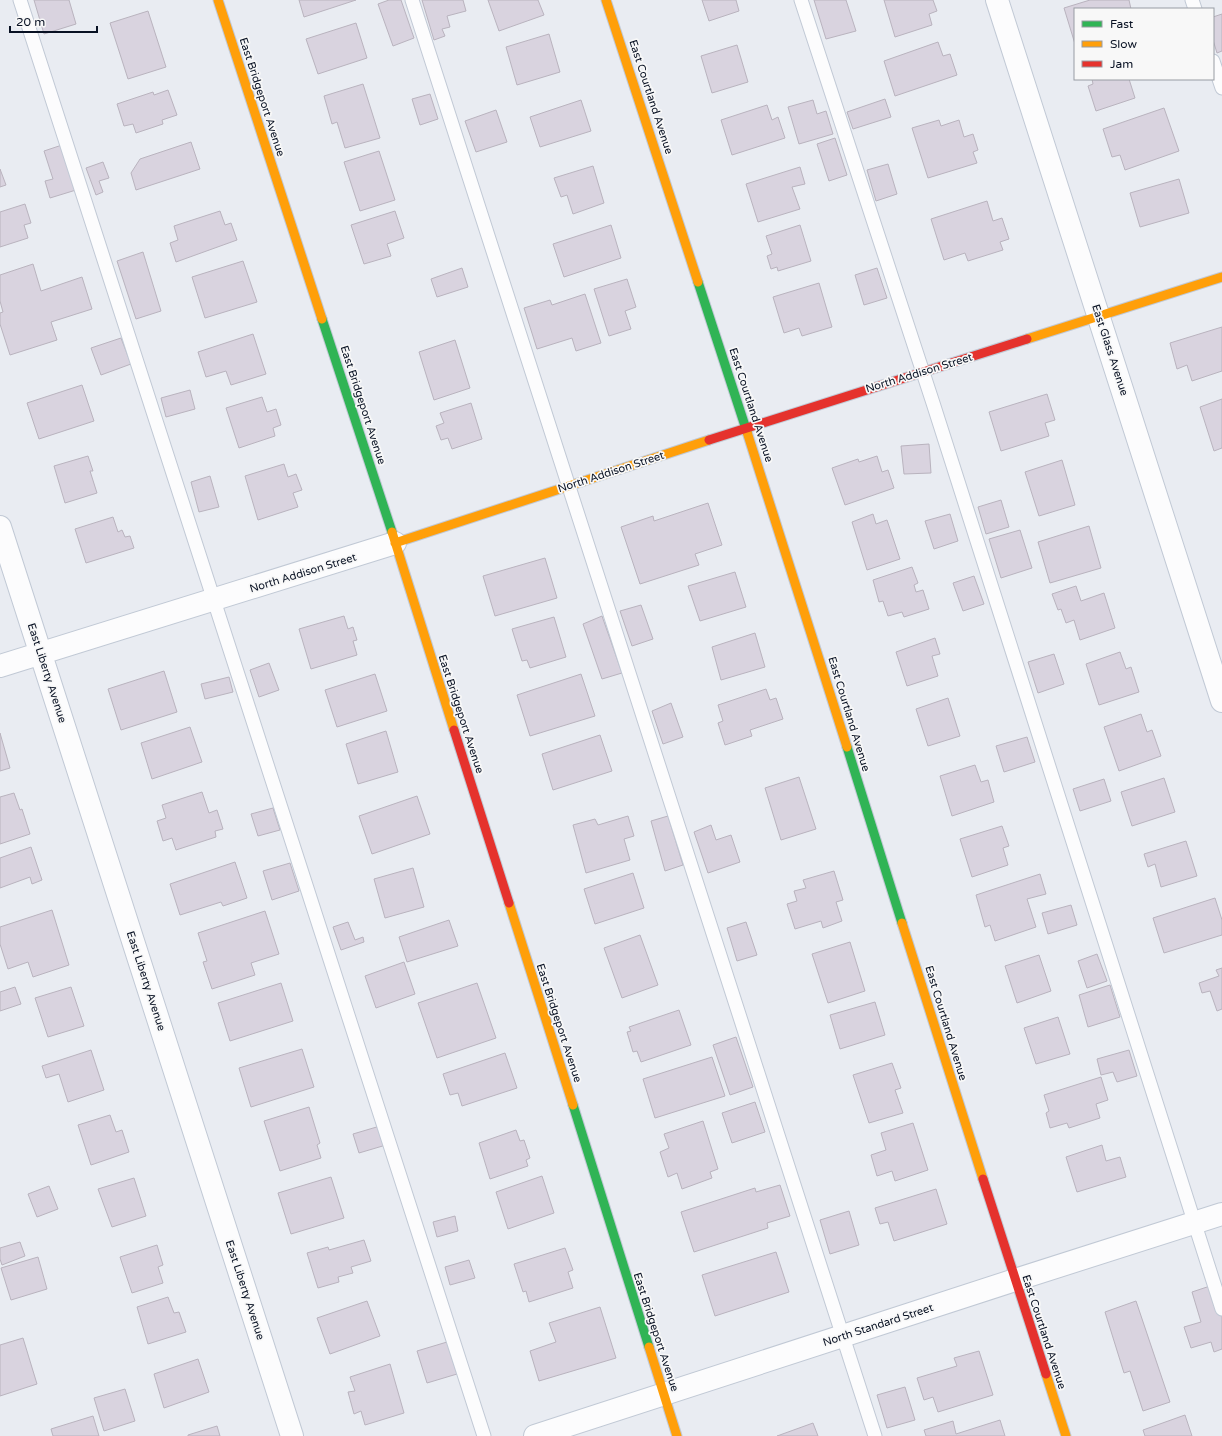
<svg xmlns="http://www.w3.org/2000/svg" width="1222" height="1436" viewBox="0 0 1222 1436" font-family="'Varela Round',sans-serif">
<style>
.building{fill:#d9d3df;stroke:#b9b3be}
.lines{fill:none;stroke-linecap:round;stroke-linejoin:round}
.lane-casing{stroke:#c1c9d5;stroke-width:15}
.street-casing{stroke:#c1c9d5;stroke-width:24}
.fast-casing{stroke:#c1c9d5;stroke-width:11}
.slow-casing{stroke:#c1c9d5;stroke-width:11}
.jam-casing{stroke:#c1c9d5;stroke-width:11}
.lane{stroke:#fcfcfd;stroke-width:13}
.street{stroke:#fcfcfd;stroke-width:22}
.fast{stroke:#30b455;stroke-width:9}
.slow{stroke:#ff9f0a;stroke-width:9}
.jam{stroke:#e5322d;stroke-width:9}
.labels{text-anchor:middle;dominant-baseline:central;stroke-width:3.5;stroke-linejoin:round;paint-order:stroke}
.street-label{font-size:11px;fill:#081123;stroke:#f8f8f8}
</style>
<rect width="100%" height="100%" fill="#e9ecf2"/>
<!-- building -->
<path class="building" d="M34,0H69L76,24L44,34Z
M299,0H356L304,17Z
M389,0H401L414,38L393,46L378,4Z
M422,0H463L466,11L447,16L450,27L442,29L445,36L434,40Z
M488,0H538L544,15L499,31Z
M702,0H736L739,11L709,21Z
M814,0H846L856,31L826,39Z
M884,0H933L937,11L929,14L932,25L895,37Z
M1090,0H1129L1131,9H1075V44L1064,8Z
M148,11L166,67L128,79L110,23Z
M1222,14V51L1217,53L1213,40V17Z
M356,23L367,58L318,74L306,39Z
M549,34L560,72L517,85L506,47Z
M938,42L943,56L950,54L957,75L895,96L884,61Z
M737,45L748,82L712,93L701,56Z
M1092,79H1129L1135,98L1096,111L1088,86L1093,84Z
M363,84L380,138L345,148L337,122L332,124L324,96Z
M168,90L177,115L162,120L163,124L136,133L133,124L124,126L117,104L153,92L154,95Z
M430,94L438,119L420,125L412,99Z
M885,99L891,117L853,129L847,112Z
M581,100L591,131L540,147L530,117Z
M813,100L817,114L826,111L833,134L799,144L788,107Z
M767,105L772,120L778,117L785,138L732,155L721,120Z
M1164,108L1179,151L1125,170L1120,155L1112,157L1103,129Z
M496,110L507,142L476,152L465,121Z
M939,120L941,126L959,120L964,137L973,134L978,150L973,152L977,163L928,178L912,128Z
M835,138L847,175L829,181L817,144Z
M191,142L200,169L136,190L131,173L140,159Z
M62,145L76,190L50,198L45,181L53,179L44,151Z
M379,151L395,200L360,211L344,162Z
M103,162L109,178L99,181L103,192L96,195L86,168Z
M888,164L897,194L876,201L867,170Z
M593,166L604,203L573,214L567,195L561,197L554,178Z
M800,167L805,184L792,187L800,209L758,222L746,184Z
M0,169L6,185L0,187Z
M1179,179L1189,213L1140,227L1130,193Z
M987,201L993,221L1002,218L1009,239L1000,242L1003,250L968,261L965,253L944,260L931,219Z
M25,204L31,223L24,225L28,238L0,247V212Z
M220,211L225,225L231,223L237,240L176,262L170,243L178,240L174,226Z
M395,211L404,238L387,244L391,256L364,264L351,225Z
M611,225L621,258L564,277L553,244Z
M800,225L811,261L778,271L777,267L771,269L767,256L772,254L766,236Z
M143,252L161,311L136,319L117,261Z
M243,261L257,302L205,318L192,277Z
M33,264L41,291L82,277L92,309L51,322L57,340L10,355L0,324V313L3,312L0,301V275Z
M462,268L468,287L437,297L431,279Z
M877,268L887,298L864,305L855,275Z
M627,279L636,307L625,311L631,329L609,336L594,289Z
M819,283L832,327L802,336L799,328L784,333L773,297Z
M585,294L601,343L576,351L572,338L537,349L524,308L550,300L552,305Z
M1222,327V371L1192,381L1187,365L1177,369L1170,343Z
M253,334L266,374L231,385L226,371L206,377L198,352Z
M121,338L131,364L101,375L91,348Z
M455,340L470,388L434,400L419,352Z
M82,385L94,421L39,439L27,403Z
M190,390L195,409L166,417L161,398Z
M1047,394L1055,420L1045,423L1049,436L1001,451L989,412Z
M262,397L267,412L276,409L281,425L273,428L275,436L239,448L226,408Z
M1222,399V448L1214,451L1200,407Z
M471,403L482,439L452,449L448,438L441,440L436,426L444,423L440,413Z
M929,444L931,473L904,474L901,446Z
M88,456L93,471H90L97,493L65,503L54,466Z
M877,456L882,472L888,470L894,488L845,505L832,468L858,459L859,462Z
M1062,460L1075,505L1039,516L1025,472Z
M284,464L288,477L296,474L302,490L293,493L298,507L258,520L245,476Z
M210,476L219,507L199,512L191,482Z
M1001,500L1009,527L986,534L978,507Z
M708,503L722,545L695,554L699,565L640,584L621,527L653,516L654,521Z
M873,514L876,524L887,520L900,559L867,570L852,522Z
M950,514L958,541L934,549L925,521Z
M113,517L118,532L122,530L125,537L130,536L134,548L86,563L75,529Z
M1089,526L1101,568L1050,583L1038,542Z
M1020,530L1032,568L1001,578L989,539Z
M545,558L557,598L495,616L483,576Z
M912,567L918,583L914,585L916,592L923,590L929,609L904,617L902,612L888,616L883,601L879,602L873,580Z
M735,572L746,607L700,621L688,586Z
M974,576L984,604L963,611L953,583Z
M1076,586L1081,601L1104,593L1115,628L1080,640L1074,620L1066,623L1061,609L1058,610L1052,594Z
M641,605L653,639L632,646L620,611Z
M344,616L348,629L353,627L357,640L353,641L357,655L311,669L299,629Z
M602,616L622,673L602,679L583,624Z
M554,617L566,657L530,668L527,660L522,661L512,629Z
M755,633L765,667L721,680L712,647Z
M935,638L940,654L932,656L938,676L907,686L896,652Z
M1120,652L1126,669L1131,667L1139,692L1099,705L1086,664Z
M1054,654L1064,684L1038,693L1028,662Z
M269,663L279,690L259,697L250,670Z
M164,671L177,712L121,730L108,689Z
M375,674L387,711L337,727L325,690Z
M581,674L595,716L530,736L517,695Z
M229,677L233,692L205,699L201,684Z
M766,689L770,700L776,698L783,719L750,730L752,736L725,745L718,723L723,721L718,705Z
M948,698L960,736L928,746L916,709Z
M671,703L683,737L663,744L652,711Z
M1141,714L1147,732L1152,730L1161,756L1119,771L1104,727Z
M190,727L202,762L152,779L141,743Z
M386,731L398,772L358,784L346,744Z
M0,733L10,768L0,771Z
M600,735L612,771L553,790L542,754Z
M1027,737L1035,762L1004,772L996,746Z
M975,765L981,782L988,780L994,802L952,816L940,776Z
M799,777L816,829L781,840L765,788Z
M1164,778L1175,812L1132,826L1121,792Z
M1104,779L1111,801L1080,811L1073,789Z
M202,792L209,813L217,810L223,829L215,831L216,837L176,850L172,838L163,841L157,821L166,818L162,805Z
M14,793L20,810L22,809L30,834L0,844V797Z
M417,796L430,834L372,854L359,816Z
M273,808L280,830L258,836L251,814Z
M628,816L634,836L624,839L630,860L586,873L573,825L595,819L598,825Z
M668,816L683,865L665,871L651,821Z
M711,825L716,840L731,835L740,862L708,873L694,832Z
M1002,826L1009,846L1003,848L1008,865L972,877L960,839Z
M1186,841L1197,876L1161,887L1155,864L1148,867L1144,854Z
M31,847L42,880L32,884L30,877L0,888V858Z
M235,862L247,898L223,906L221,902L180,915L170,884Z
M290,863L299,891L272,900L263,871Z
M413,868L424,907L385,918L374,879Z
M834,871L843,900L836,902L842,921L823,928L821,921L795,929L787,904L797,901L794,891L806,888L803,880Z
M633,873L644,908L595,924L584,889Z
M1040,874L1046,894L1027,899L1036,927L995,941L990,925L985,927L976,895Z
M1215,898L1222,920V935L1164,953L1153,918Z
M1071,905L1077,925L1048,934L1042,913Z
M52,910L69,965L33,977L28,962L8,969L0,944V927Z
M265,911L279,954L251,963L255,975L212,989L203,962L207,961L198,933Z
M449,920L458,946L407,962L399,937Z
M348,922L355,940L363,937L364,942L341,950L333,927Z
M746,922L757,955L737,961L727,928Z
M640,935L658,985L622,998L604,948Z
M850,942L865,991L828,1003L812,954Z
M1097,954L1107,981L1087,988L1078,961Z
M1039,955L1051,991L1017,1003L1005,966Z
M404,962L415,994L376,1008L365,976Z
M1222,968V1009L1217,1011L1210,991L1202,993L1199,983L1219,976L1216,970Z
M281,983L293,1021L230,1041L218,1003Z
M477,983L496,1038L437,1058L418,1003Z
M1110,985L1120,1017L1088,1027L1079,995Z
M15,987L21,1004L0,1011V992Z
M71,987L84,1026L48,1037L35,998Z
M875,1002L885,1035L840,1049L830,1015Z
M679,1010L691,1045L641,1062L637,1051L633,1052L627,1032L631,1031L629,1027Z
M1058,1017L1070,1054L1036,1064L1024,1028Z
M736,1037L753,1087L730,1095L713,1045Z
M302,1049L314,1087L251,1107L239,1068Z
M91,1050L104,1090L68,1102L59,1074L46,1078L42,1066Z
M1129,1050L1137,1076L1117,1082L1113,1072L1101,1075L1097,1059Z
M505,1053L517,1088L462,1106L458,1093L450,1095L443,1074Z
M712,1057L725,1096L655,1118L643,1079Z
M892,1063L901,1088L895,1090L903,1113L869,1123L853,1075Z
M1101,1077L1108,1100L1096,1104L1100,1118L1069,1128L1067,1123L1050,1128L1046,1113L1049,1111L1044,1095Z
M755,1102L765,1132L732,1143L722,1113Z
M309,1107L320,1143L317,1145L321,1158L280,1171L264,1121Z
M110,1115L116,1132L122,1130L129,1152L91,1165L78,1125Z
M703,1121L718,1169L710,1172L712,1178L682,1189L677,1173L668,1177L660,1152L669,1148L664,1134Z
M913,1123L928,1170L895,1181L892,1171L877,1176L871,1155L886,1150L881,1133Z
M380,1126L386,1145L359,1153L353,1134Z
M516,1130L520,1141L524,1140L530,1158L526,1160L528,1166L490,1179L479,1143Z
M1102,1145L1106,1161L1120,1157L1126,1177L1077,1192L1066,1157Z
M542,1176L554,1213L508,1229L496,1192Z
M331,1177L344,1218L291,1234L278,1193Z
M134,1178L146,1216L112,1227L98,1189Z
M780,1185L790,1216L767,1223L768,1228L694,1252L681,1212L755,1188L756,1192Z
M49,1186L58,1209L37,1217L28,1194Z
M936,1189L947,1224L894,1241L888,1222L880,1224L875,1208Z
M849,1211L859,1245L830,1254L820,1220Z
M455,1216L458,1231L437,1237L433,1222Z
M364,1240L371,1261L351,1267L353,1273L338,1277L339,1282L318,1288L307,1253L328,1247L329,1250Z
M20,1242L25,1256L2,1265L0,1259V1248Z
M157,1245L163,1265L158,1267L163,1283L132,1293L120,1257Z
M565,1248L573,1270L568,1272L573,1288L529,1302L526,1291L523,1292L514,1264Z
M776,1252L789,1292L715,1316L702,1275Z
M38,1257L47,1289L11,1300L1,1268Z
M469,1260L475,1278L450,1285L445,1267Z
M1213,1285L1222,1315V1349L1214,1352L1211,1342L1191,1348L1184,1327L1201,1322L1192,1292Z
M168,1297L174,1313L179,1312L186,1332L148,1344L137,1307Z
M367,1301L380,1336L330,1354L317,1318Z
M1136,1301L1170,1402L1143,1411L1130,1371L1124,1373L1105,1312Z
M600,1307L616,1358L539,1381L530,1351L556,1342L549,1323Z
M23,1338L37,1384L0,1396V1345Z
M447,1342L457,1374L427,1383L417,1351Z
M979,1351L993,1395L938,1412L933,1397L924,1400L917,1378L957,1366L954,1358Z
M198,1359L209,1392L164,1408L154,1374Z
M390,1364L404,1413L365,1425L361,1411L354,1414L348,1392L355,1391L350,1377Z
M905,1387L915,1420L887,1428L877,1395Z
M125,1389L135,1421L104,1431L94,1398Z
M1185,1415L1192,1436H1145L1143,1430Z
M93,1416L99,1436H53L51,1429Z
M1000,1420L1005,1436H926L924,1430L953,1421L956,1434Z
M813,1423L818,1436H777Z
M217,1426L220,1436H188V1435Z"/>
<g class="lines">
<!-- lane casing -->
<g class="lane-casing">
<path id="lane" d="M20,0L484,1436
M412,0L875,1436
M801,0L933,403L1222,1309
M1192,0L1195,9
M1213,61L1222,88"/>
</g>
<!-- street casing -->
<g class="street-casing">
<path id="street" d="M997,0L1222,701
M0,527L292,1436
M0,666L395,543
M535,1436L1015,1280L1222,1214"/>
</g>
<!-- fast casing -->
<g class="fast-casing">
<path id="fast" d="M698,282L747,432
M322,319L392,532
M847,747L902,923
M573,1105L649,1347"/>
</g>
<!-- slow casing -->
<g class="slow-casing">
<path id="slow" d="M218,0L322,319
M606,0L698,282
M1027,339L1222,277
M747,432L847,747
M392,532L454,730
M395,543L709,440
M509,903L573,1105
M902,923L983,1179
M649,1347L677,1436
M1046,1374L1066,1436"/>
</g>
<!-- jam casing -->
<g class="jam-casing">
<path id="jam" d="M709,440L1027,339
M454,730L509,903
M983,1179L1046,1374"/>
</g>
<!-- lane -->
<use href="#lane" class="lane"/>
<!-- street -->
<use href="#street" class="street"/>
<!-- fast -->
<use href="#fast" class="fast"/>
<!-- slow -->
<use href="#slow" class="slow"/>
<!-- jam -->
<use href="#jam" class="jam"/>
</g>
<g class="labels">
<!-- street labels -->
<g class="street-label">
<text transform="translate(262 97) rotate(72)">East Bridgeport Avenue</text>
<text transform="translate(651 97) rotate(72)">East Courtland Avenue</text>
<text transform="translate(1110 350) rotate(72)">East Glass Avenue</text>
<text transform="translate(919 373) rotate(-17)">North Addison Street</text>
<text transform="translate(363 405) rotate(72)">East Bridgeport Avenue</text>
<text transform="translate(751 405) rotate(72)">East Courtland Avenue</text>
<text transform="translate(611 472) rotate(-18)">North Addison Street</text>
<text transform="translate(303 573) rotate(-17)">North Addison Street</text>
<text transform="translate(47 673) rotate(72)">East Liberty Avenue</text>
<text transform="translate(461 714) rotate(72)">East Bridgeport Avenue</text>
<text transform="translate(849 714) rotate(73)">East Courtland Avenue</text>
<text transform="translate(146 981) rotate(72)">East Liberty Avenue</text>
<text transform="translate(559 1023) rotate(72)">East Bridgeport Avenue</text>
<text transform="translate(946 1023) rotate(73)">East Courtland Avenue</text>
<text transform="translate(245 1290) rotate(72)">East Liberty Avenue</text>
<text transform="translate(878 1325) rotate(-18)">North Standard Street</text>
<text transform="translate(656 1332) rotate(72)">East Bridgeport Avenue</text>
<text transform="translate(1044 1332) rotate(72)">East Courtland Avenue</text>
</g>
</g>
<!-- legend -->
<rect x="1074" y="8" width="140" height="72" fill="#f8f8f8" stroke="#989ca3"/>
<rect x="1082" y="21" width="20" height="6" fill="#30b455" stroke="#989ca3"/>
<text x="1110" y="28" font-size="12" fill="#081123">Fast</text>
<rect x="1082" y="41" width="20" height="6" fill="#ff9f0a" stroke="#989ca3"/>
<text x="1110" y="48" font-size="12" fill="#081123">Slow</text>
<rect x="1082" y="61" width="20" height="6" fill="#e5322d" stroke="#989ca3"/>
<text x="1110" y="68" font-size="12" fill="#081123">Jam</text>
<!-- scale -->
<path d="M10 26v6h87v-6" fill="none" stroke="#081123" stroke-width="2"/>
<text x="16" y="26" font-size="12" fill="#081123" stroke="#f8f8f8" stroke-width="3" paint-order="stroke">20 m</text>
</svg>
